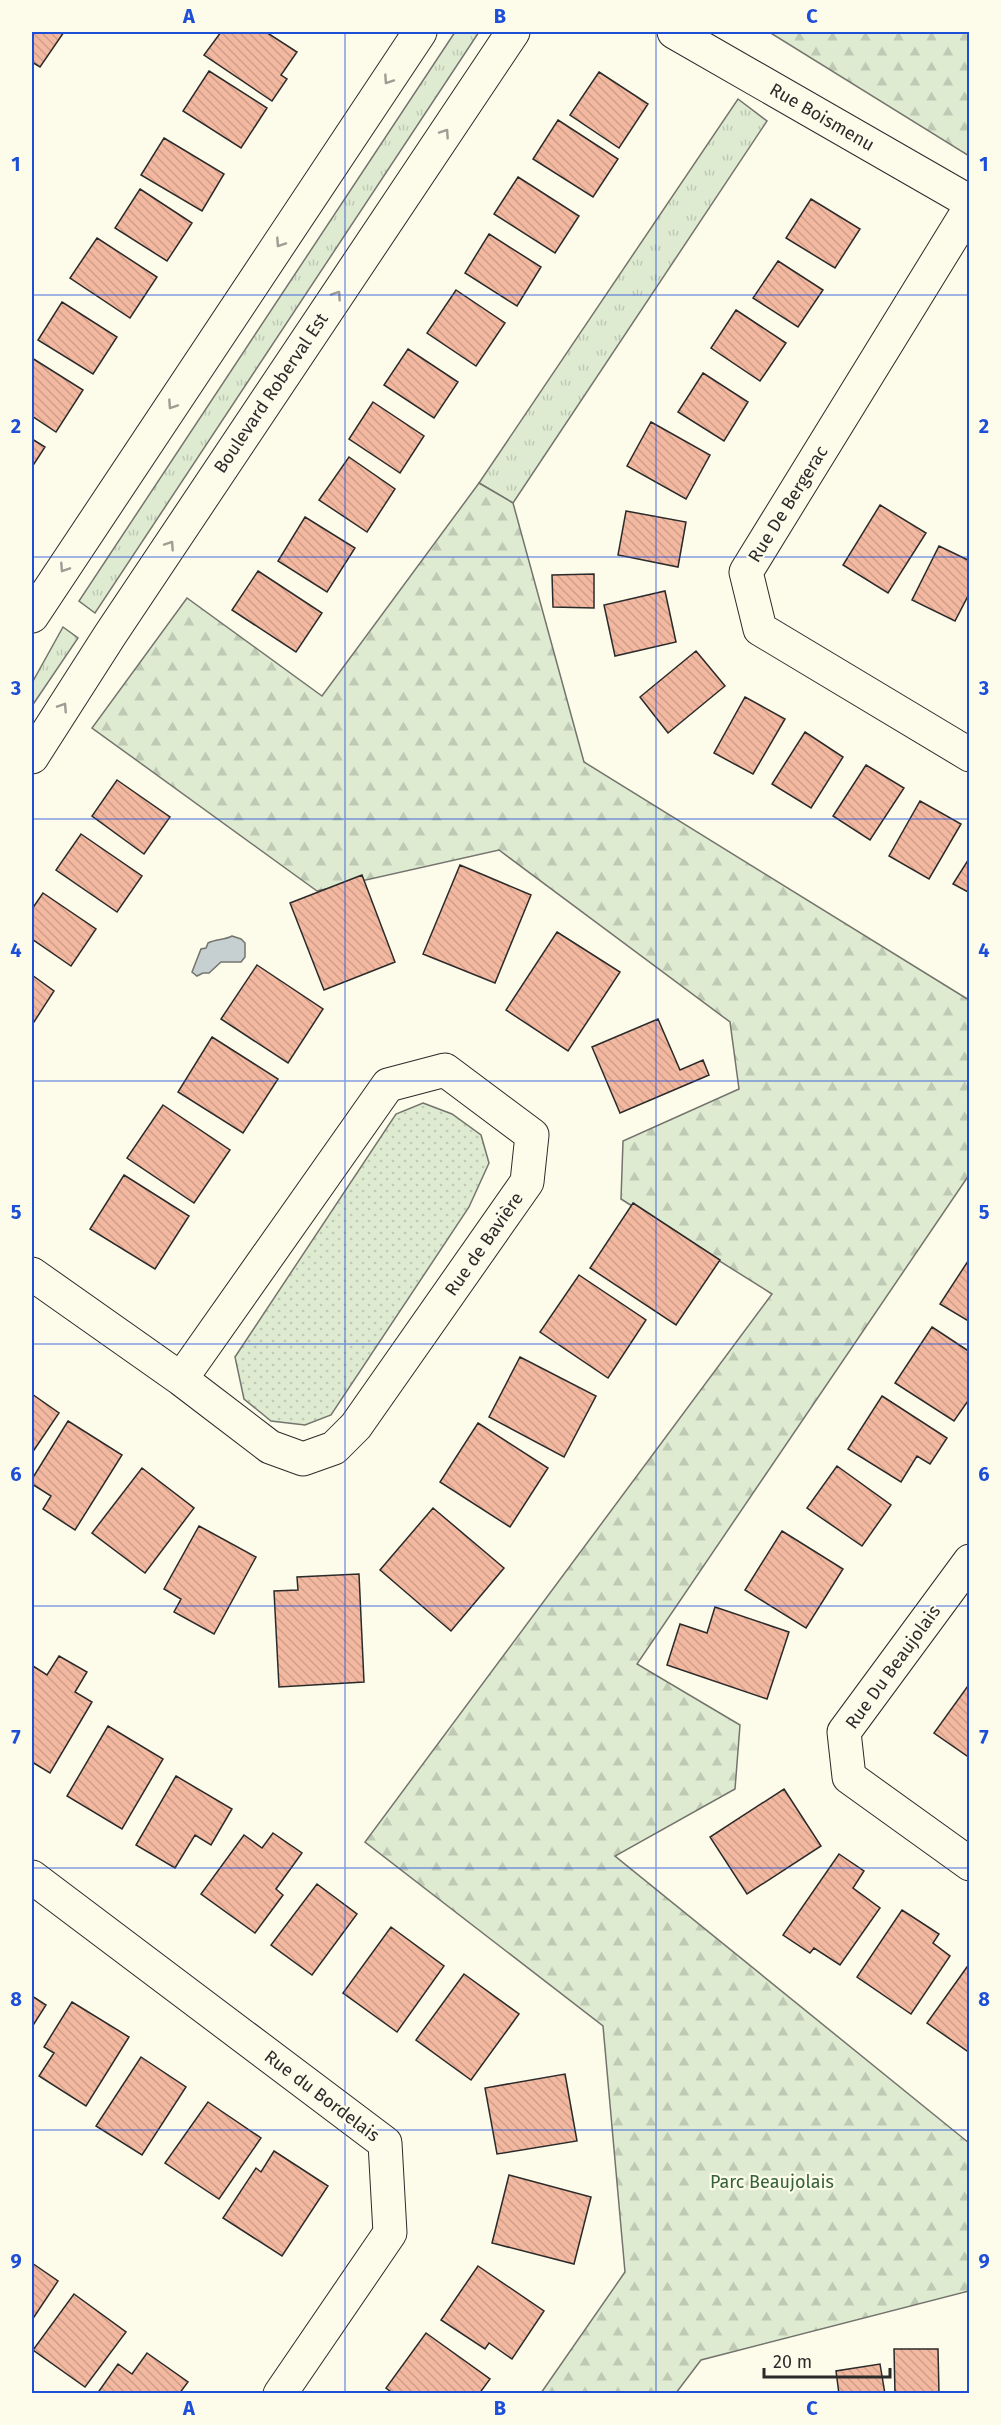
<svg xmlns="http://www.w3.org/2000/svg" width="1001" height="2425" viewBox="0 0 1001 2425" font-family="'Fira Sans',sans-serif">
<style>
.grass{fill:url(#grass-tufts);stroke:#74746e;stroke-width:1.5}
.forest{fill:url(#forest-firs);stroke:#74746e;stroke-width:1.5}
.park{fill:url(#park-dots);stroke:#74746e;stroke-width:1.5}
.water{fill:#c7d0d0;stroke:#74746e;stroke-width:1.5}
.building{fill:url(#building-back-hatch);stroke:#2b2b2b;stroke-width:1.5}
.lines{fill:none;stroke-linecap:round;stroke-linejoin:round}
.street-casing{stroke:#2b2b2b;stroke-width:35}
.secondary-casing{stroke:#2b2b2b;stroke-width:35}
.street{stroke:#fdfbea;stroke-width:33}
.secondary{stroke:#fdfbea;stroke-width:33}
.oneway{stroke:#9e9d94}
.grid{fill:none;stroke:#1d4ed8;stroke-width:1.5;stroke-opacity:0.55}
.labels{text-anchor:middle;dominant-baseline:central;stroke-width:4.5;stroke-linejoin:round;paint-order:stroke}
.street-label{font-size:18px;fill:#2b2b2b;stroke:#fdfbea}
.park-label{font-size:18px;fill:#34623c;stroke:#fdfbea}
.neatline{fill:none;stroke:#1d4ed8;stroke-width:2}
.grid-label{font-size:20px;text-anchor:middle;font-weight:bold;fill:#1d4ed8}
</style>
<defs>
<pattern id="grass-tufts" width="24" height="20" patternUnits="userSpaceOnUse" patternTransform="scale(1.5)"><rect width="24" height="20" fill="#deebd1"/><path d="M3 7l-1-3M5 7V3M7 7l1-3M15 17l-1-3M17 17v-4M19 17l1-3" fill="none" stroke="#bfcab4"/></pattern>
<pattern id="forest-firs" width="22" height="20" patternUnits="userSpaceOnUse" patternTransform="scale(1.5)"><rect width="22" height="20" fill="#deebd1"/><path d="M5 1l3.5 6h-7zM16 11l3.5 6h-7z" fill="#bfcab4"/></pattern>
<pattern id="park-dots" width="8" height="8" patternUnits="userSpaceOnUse" patternTransform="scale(1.5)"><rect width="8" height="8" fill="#deebd1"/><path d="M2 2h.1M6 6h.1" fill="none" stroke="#bfcab4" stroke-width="1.8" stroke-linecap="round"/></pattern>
<pattern id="building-back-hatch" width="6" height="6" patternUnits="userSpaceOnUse" patternTransform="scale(1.5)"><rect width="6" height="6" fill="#f2b8a0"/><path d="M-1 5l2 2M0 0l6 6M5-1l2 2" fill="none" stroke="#d09e8a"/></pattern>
</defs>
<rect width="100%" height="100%" fill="#fdfbea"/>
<!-- grass -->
<path class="grass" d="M455,32H479L95,613L79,601Z
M738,99L767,121L513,503L479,483Z
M63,627L78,638L32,706V683Z"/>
<!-- forest -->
<path class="forest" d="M769,32H969V156Z
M479,483L513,503L584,762L969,1000V1175L637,1664L740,1725L735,1789L615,1856L969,2143V2291L701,2360L676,2393H541L625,2272L603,2026L365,1842L772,1294L621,1199L623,1141L739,1089L730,1022L499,850L317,891L92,728L187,598L322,696Z"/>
<!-- park -->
<path class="park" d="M423,1103L452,1114L481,1135L489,1163L469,1207L331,1415L305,1425L271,1421L244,1399L235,1357L396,1114Z"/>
<!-- water -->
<path class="water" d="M232,936L241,939L245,943V957L241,962H221L209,973H203L197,976L192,972L201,949L206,948L208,943C216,939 225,940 232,936Z"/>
<!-- building -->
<path class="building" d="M32,32H64L40,67L32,62Z
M221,32H266L297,52L281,75L287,79L272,101L204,55Z
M209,71L267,108L241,148L183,111Z
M599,72L648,104L619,148L570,115Z
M558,120L618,159L593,197L533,159Z
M164,138L224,174L202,211L141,175Z
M518,177L579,216L555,253L494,214Z
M140,189L192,223L167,261L115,228Z
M811,199L860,229L835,268L786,238Z
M489,234L541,267L517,306L465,273Z
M97,238L157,277L130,318L70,278Z
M778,261L823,290L798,327L753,298Z
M456,290L505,323L476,366L427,333Z
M62,302L117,337L93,374L38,340Z
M736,310L786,343L760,381L711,348Z
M408,349L458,382L434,418L384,385Z
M32,358L83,390L56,432L32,416Z
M703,373L748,402L724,441L678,412Z
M373,402L424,436L400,473L349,439Z
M651,422L710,455L686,499L627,466Z
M32,439L45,447L32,467Z
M349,457L395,489L367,532L319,500Z
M880,505L926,533L888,593L843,565Z
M626,511L686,522L678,567L618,555Z
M305,517L355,548L327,592L278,561Z
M939,546L970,561V592L955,621L912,600Z
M258,571L322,613L296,652L232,610Z
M594,574V608L553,607L552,575Z
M665,591L676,642L615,656L604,605Z
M696,651L725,686L668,733L640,697Z
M745,697L785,719L753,774L714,753Z
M805,732L843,757L811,808L772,784Z
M866,765L904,788L870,840L833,816Z
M117,780L170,817L144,854L92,816Z
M920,801L961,824L929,879L889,856Z
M81,834L142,876L117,912L56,870Z
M970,857V893L953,884Z
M460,865L531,895L495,983L423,954Z
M362,875L395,962L324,990L290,903Z
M43,893L96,929L71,966L32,939V909Z
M557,932L620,972L568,1051L506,1010Z
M257,965L323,1009L288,1063L221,1019Z
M32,975L54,991L32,1025Z
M658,1019L680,1070L703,1060L709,1075L620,1113L592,1047Z
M212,1037L278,1079L243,1133L178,1092Z
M163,1105L230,1150L194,1203L127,1158Z
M124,1175L189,1216L155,1269L90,1229Z
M633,1203L720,1260L676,1325L590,1268Z
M970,1258V1322L940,1304Z
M579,1275L646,1320L608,1378L540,1332Z
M932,1327L970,1352V1398L954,1421L895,1383Z
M520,1357L596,1396L564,1457L489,1417Z
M32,1394L59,1413L32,1453Z
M882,1396L947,1438L930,1464L917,1456L901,1482L848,1449Z
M68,1421L122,1455L75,1530L43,1509L51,1496L32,1484V1479Z
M478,1423L548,1468L510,1527L440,1482Z
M837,1466L891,1505L862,1546L807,1508Z
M142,1468L194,1508L145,1573L92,1533Z
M433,1508L504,1568L451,1631L380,1570Z
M199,1526L256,1557L214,1634L174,1612L181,1599L164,1589Z
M782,1531L843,1569L806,1628L745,1590Z
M359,1574L364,1682L279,1687L274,1591L298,1590L297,1577Z
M715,1607L789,1632L767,1699L667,1665L680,1624L707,1633Z
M59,1656L87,1672L75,1692L92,1702L50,1773L32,1762V1669L33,1666L47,1675Z
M970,1683V1758L934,1733Z
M108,1726L163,1759L122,1829L67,1796Z
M176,1776L232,1809L211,1845L195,1835L175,1868L136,1845Z
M784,1789L821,1846L747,1894L710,1837Z
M273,1833L302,1853L276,1889L283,1895L255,1933L201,1894L244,1835L262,1848Z
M839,1854L864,1871L853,1888L880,1908L840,1965L814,1948L810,1953L783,1935Z
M317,1884L357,1914L312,1975L271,1945Z
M902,1910L939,1934L933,1943L950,1956L911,2014L857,1977Z
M391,1927L444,1966L397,2032L343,1993Z
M967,1967L970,1968V2053L927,2023Z
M464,1974L519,2014L471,2080L416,2040Z
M32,1996L46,2005L32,2027Z
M72,2002L129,2037L86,2106L39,2076L54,2053L44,2047Z
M141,2057L186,2087L142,2155L96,2126Z
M565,2074L577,2141L497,2154L485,2088Z
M208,2102L261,2138L219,2199L165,2163Z
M274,2151L328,2186L282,2256L223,2218L256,2168L261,2172Z
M509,2175L591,2197L574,2264L492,2243Z
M32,2263L58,2281L32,2320Z
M478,2266L544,2311L512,2359L489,2343L485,2349L441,2320Z
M74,2294L126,2332L85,2387L33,2350Z
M426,2333L490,2379L479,2394H394L386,2388Z
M894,2349H938L939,2394H895Z
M147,2353L188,2382L179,2394H97L118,2364L132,2374Z
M880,2364L885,2394H839L836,2371Z"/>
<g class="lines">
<!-- street casing -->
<g class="street-casing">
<path id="street" d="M674,32L970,202
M970,208L746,572L760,629L970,755
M32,1274L181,1379L270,1447L303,1459L334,1448L356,1426L527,1182L532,1135L445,1070L388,1085L181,1379
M970,1561L844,1732L849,1777L970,1864
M32,1877L385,2143L390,2233L280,2394"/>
</g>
<!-- secondary casing -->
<g class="secondary-casing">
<path id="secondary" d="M32,616L420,32
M32,757L110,635L513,32"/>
</g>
<!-- street -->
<use href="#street" class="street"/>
<!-- secondary -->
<use href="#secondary" class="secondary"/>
</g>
<!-- one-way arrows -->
<defs><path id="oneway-chevron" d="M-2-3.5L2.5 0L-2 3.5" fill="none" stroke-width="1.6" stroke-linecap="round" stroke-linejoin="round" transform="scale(1.5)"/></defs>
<g class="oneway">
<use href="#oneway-chevron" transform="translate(388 80) rotate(124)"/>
<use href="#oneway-chevron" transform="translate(445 133) rotate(-56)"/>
<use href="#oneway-chevron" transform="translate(280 243) rotate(124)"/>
<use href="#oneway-chevron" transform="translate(337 295) rotate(-56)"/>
<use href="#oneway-chevron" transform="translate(172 405) rotate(124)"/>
<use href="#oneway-chevron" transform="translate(170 545) rotate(-56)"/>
<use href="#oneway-chevron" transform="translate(64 568) rotate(123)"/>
<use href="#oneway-chevron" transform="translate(63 707) rotate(-57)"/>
</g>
<!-- grid -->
<path class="grid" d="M345,32V2394M656,32V2394M32,295H970M32,557H970M32,819H970M32,1081H970M32,1344H970M32,1606H970M32,1868H970M32,2130H970"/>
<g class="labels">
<!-- street labels -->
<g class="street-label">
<text transform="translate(822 117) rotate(30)">Rue Boismenu</text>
<text transform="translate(271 393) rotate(-56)">Boulevard Roberval Est</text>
<text transform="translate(788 504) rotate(-58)">Rue De Bergerac</text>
<text transform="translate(484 1244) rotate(-55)">Rue de Bavière</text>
<text transform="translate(893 1667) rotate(-54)">Rue Du Beaujolais</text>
<text transform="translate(322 2096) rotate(37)">Rue du Bordelais</text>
</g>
<!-- park labels -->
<g class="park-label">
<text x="772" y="2182">Parc Beaujolais</text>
</g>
</g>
<!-- border -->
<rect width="1001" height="2425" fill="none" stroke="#fdfbea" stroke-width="66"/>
<!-- scale -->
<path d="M764 2368v9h126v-9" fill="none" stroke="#2b2b2b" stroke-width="3"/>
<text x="773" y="2368" font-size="18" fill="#2b2b2b" stroke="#fdfbea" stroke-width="4.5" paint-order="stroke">20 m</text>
<rect x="33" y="33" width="935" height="2359" class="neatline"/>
<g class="grid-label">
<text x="189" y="23">A</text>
<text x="500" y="23">B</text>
<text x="812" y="23">C</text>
<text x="16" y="171">1</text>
<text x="984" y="171">1</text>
<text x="16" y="433">2</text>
<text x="984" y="433">2</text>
<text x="16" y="695">3</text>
<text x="984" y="695">3</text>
<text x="16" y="957">4</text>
<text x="984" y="957">4</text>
<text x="16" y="1219">5</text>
<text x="984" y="1219">5</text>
<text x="16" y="1481">6</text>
<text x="984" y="1481">6</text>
<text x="16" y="1744">7</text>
<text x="984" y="1744">7</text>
<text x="16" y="2006">8</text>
<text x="984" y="2006">8</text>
<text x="16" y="2268">9</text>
<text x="984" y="2268">9</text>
<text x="189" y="2415">A</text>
<text x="500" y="2415">B</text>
<text x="812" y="2415">C</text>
</g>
</svg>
